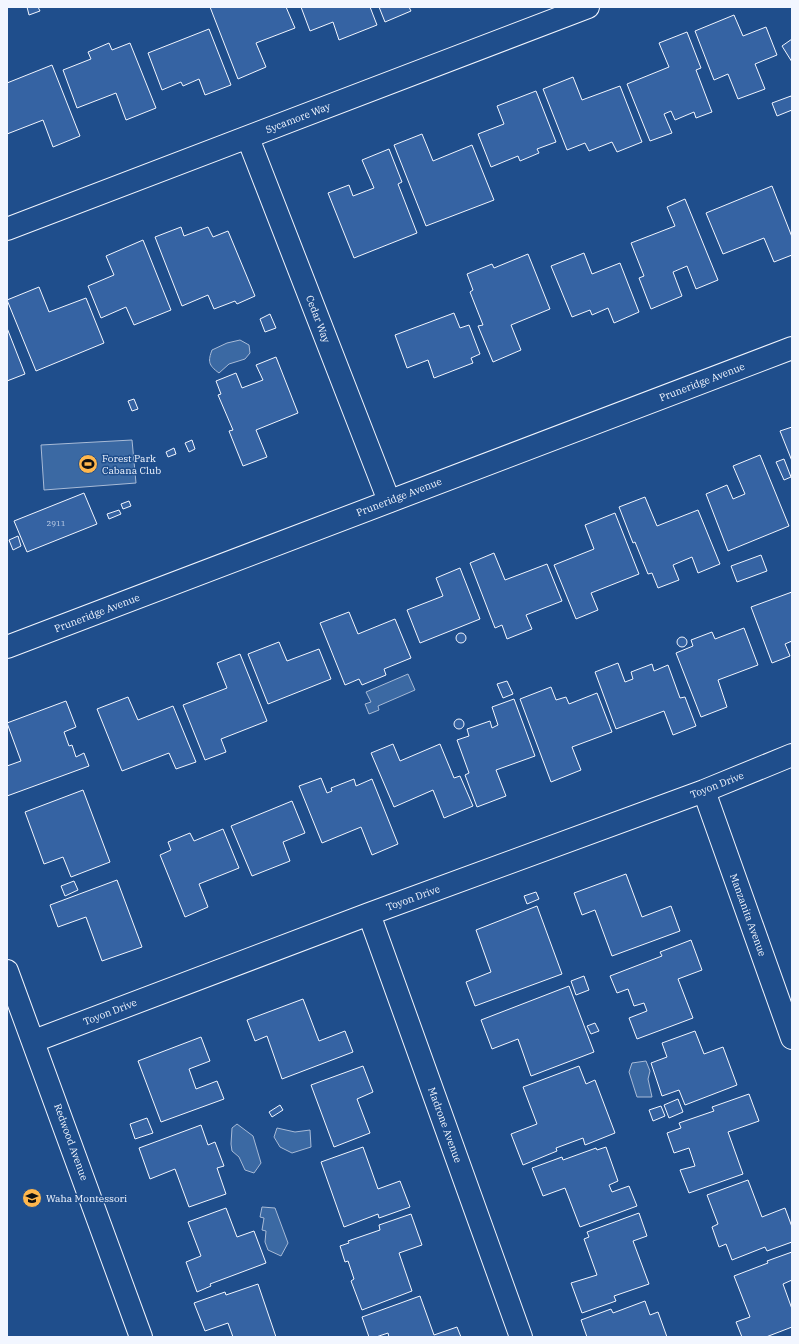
<svg xmlns="http://www.w3.org/2000/svg" width="799" height="1344" viewBox="0 0 799 1344" font-family="'IBM Plex Serif',serif">
<style>
.water{fill:#3b69a3;stroke:#a8bbd7}
.building{fill:#3563a3;stroke:#f2f6ff}
.lines{fill:none;stroke-linecap:round;stroke-linejoin:round}
.minor-casing{stroke:#f2f6ff;stroke-width:24}
.major-casing{stroke:#f2f6ff;stroke-width:24}
.minor{stroke:#1f4e8c;stroke-width:22}
.major{stroke:#1f4e8c;stroke-width:22}
.labels{text-anchor:middle;dominant-baseline:central;stroke-width:3;stroke-linejoin:round;paint-order:stroke}
.number-label{font-size:8px;fill:#c3d1e8}
.street-label{font-size:10px;fill:#f2f6ff;stroke:#1f4e8c}
.poi-label{font-size:10px;fill:#f2f6ff;stroke:#1f4e8c;text-anchor:start}
</style>
<rect width="100%" height="100%" fill="#1f4e8c"/>
<!-- water -->
<path class="water" d="M240,340L249,345L250,353L245,359L229,364L219,373C208,365 208,361 212,350L227,343Z
M132,440L136,483L44,490L41,445Z
M408,674L415,690L378,706L379,710L369,714L365,704L371,702L366,692Z
M646,1061L650,1071L648,1079L652,1097H637L629,1072L632,1063Z
M237,1124L253,1136L261,1163L254,1173L245,1170L239,1157L232,1151L231,1144L232,1128Z
M277,1128L295,1132L310,1130L311,1147L292,1153L280,1147L274,1137Z
M262,1207L275,1208L288,1243L281,1256L268,1250L265,1242L266,1231L262,1230L264,1218L260,1217Z"/>
<!-- building -->
<path class="building" d="M27,7H38L40,11L29,15Z
M210,7H286L295,28L256,43L266,67L238,79Z
M301,7H370L377,25L339,40L333,22L310,31Z
M379,7H409L411,11L385,22Z
M734,15L743,36L766,27L777,55L755,64L765,89L738,99L728,74L714,80L695,31Z
M209,29L231,85L205,95L199,79L183,86L181,82L162,90L148,53Z
M687,32L701,68L696,70L712,112L696,118L694,112L675,120L671,111L664,114L672,133L650,141L627,84L669,67L659,43Z
M792,39V62L782,46Z
M109,43L112,50L130,43L156,108L126,120L116,93L77,108L63,70L91,59L88,52Z
M52,65L80,136L53,147L43,120L7,134V83Z
M573,77L582,100L620,86L642,142L617,152L612,142L589,151L585,143L567,150L543,89Z
M536,91L556,142L537,149L539,153L520,161L518,156L491,167L478,134L504,124L497,106Z
M791,96L792,99V110L777,116L772,103Z
M422,134L433,161L472,145L494,200L426,226L394,145Z
M389,149L402,182L398,184L417,233L354,258L328,193L349,185L353,196L374,188L362,160Z
M772,186L792,237V255L774,262L764,238L723,254L706,213Z
M685,199L718,280L696,289L687,266L673,272L682,296L651,309L639,278L644,276L631,243L675,226L667,207Z
M181,227L184,236L208,227L213,237L228,231L255,296L237,304L235,301L214,309L208,295L182,306L155,237Z
M143,240L171,310L134,325L126,307L101,318L88,286L114,275L106,256Z
M584,253L592,274L620,263L639,312L614,323L608,308L592,315L590,310L572,317L551,266Z
M528,254L550,309L511,325L521,350L493,362L478,326L483,325L470,292L473,290L467,274L492,264L494,268Z
M39,287L49,312L86,298L104,343L36,371L7,300Z
M454,313L460,328L469,325L480,354L471,358L473,363L434,378L428,360L407,368L395,335Z
M270,314L276,328L265,332L260,319Z
M7,328L25,374L7,381Z
M276,357L298,413L256,430L267,457L243,466L229,431L233,430L218,395L221,394L216,381L236,373L242,388L263,380L256,365Z
M134,399L138,409L132,411L128,401Z
M792,427V461L780,431Z
M192,440L195,449L189,452L185,443Z
M174,448L176,454L168,457L166,452Z
M760,455L789,526L728,551L706,494L727,485L733,499L745,494L733,466Z
M784,459L791,477L784,480L776,462Z
M84,493L97,524L27,552L14,521Z
M645,497L657,526L698,510L720,564L698,573L692,557L673,565L679,580L658,588L652,573L648,574L635,542L633,543L619,507Z
M129,501L131,506L123,509L121,504Z
M119,510L121,514L109,519L107,514Z
M615,513L639,574L591,593L598,610L576,619L554,565L594,549L585,525Z
M18,536L21,546L13,550L9,540Z
M494,553L505,580L547,564L562,601L526,615L532,629L507,639L502,625L495,628L470,563Z
M761,555L767,571L737,582L731,566Z
M460,568L480,619L420,643L407,610L443,596L436,578Z
M792,592V641L785,644L790,656L772,663L751,607Z
M349,612L358,634L395,619L411,658L384,669L386,675L362,685L359,679L345,685L320,623Z
M744,628L758,665L718,680L727,707L701,717L676,653L693,646L691,640L712,632L715,639Z
M456 638a5 5 0 1 1 10 0a5 5 0 1 1-10 0Z
M677 642a5 5 0 1 1 10 0a5 5 0 1 1-10 0Z
M279,642L287,661L319,649L331,679L268,704L248,654Z
M240,654L267,721L221,739L226,752L205,760L183,705L227,688L217,663Z
M618,663L625,682L633,679L631,672L652,664L654,671L668,665L680,698L685,697L696,726L673,735L664,711L616,729L595,672Z
M507,681L513,694L503,698L497,684Z
M551,687L556,700L566,697L569,704L597,693L612,732L572,747L581,770L551,782L520,699Z
M128,697L138,720L173,706L196,762L176,769L169,753L122,771L97,709Z
M514,699L535,756L496,770L506,796L477,807L465,775L469,773L457,740L469,736L467,729L490,721L492,728L498,725L492,707Z
M66,701L76,727L64,732L69,746L72,745L76,757L84,753L89,766L7,796V766L21,761L7,723Z
M454 724a5 5 0 1 1 10 0a5 5 0 1 1-10 0Z
M393,744L400,761L440,744L454,778L460,776L473,806L444,818L433,790L394,807L371,753Z
M321,778L327,793L332,791L331,788L354,779L356,786L372,779L398,844L372,855L361,827L322,843L299,786Z
M83,790L110,862L71,877L63,857L44,864L25,812Z
M292,801L305,833L283,842L290,861L252,876L231,826Z
M223,829L239,868L199,884L208,907L185,917L160,855L171,850L168,842L190,833L194,841Z
M626,874L642,917L671,906L680,931L612,956L595,910L582,915L574,893Z
M117,880L142,947L102,961L86,917L58,927L50,905Z
M74,881L78,890L65,896L61,886Z
M536,892L539,899L527,904L524,896Z
M537,906L562,974L475,1006L466,982L491,972L476,930Z
M691,940L702,970L678,979L693,1018L637,1039L629,1018L647,1011L644,1003L634,1006L628,989L617,993L610,976L662,956L660,952Z
M584,976L589,990L576,995L571,981Z
M569,986L594,1052L531,1076L518,1039L492,1049L481,1020Z
M303,999L319,1041L345,1031L353,1052L282,1079L267,1036L255,1041L247,1020Z
M595,1023L599,1031L591,1034L587,1026Z
M695,1031L704,1054L723,1047L737,1085L685,1105L679,1090L662,1096L651,1063L667,1057L662,1043Z
M201,1037L210,1061L189,1069L196,1089L217,1081L224,1099L161,1122L138,1061Z
M363,1066L373,1092L357,1099L370,1133L334,1147L311,1085Z
M579,1066L586,1084L595,1080L615,1133L585,1145L583,1138L556,1148L557,1151L523,1165L511,1134L537,1124L523,1087Z
M749,1094L759,1121L728,1132L743,1174L689,1193L680,1170L695,1166L689,1148L674,1153L667,1133L681,1128L679,1123L714,1111L712,1107Z
M678,1099L683,1112L669,1118L664,1105Z
M280,1105L283,1110L272,1117L269,1112Z
M661,1106L665,1116L653,1121L649,1110Z
M147,1118L153,1133L135,1139L130,1124Z
M201,1125L208,1145L215,1142L224,1166L217,1168L226,1194L189,1207L175,1169L150,1179L139,1148Z
M363,1147L378,1189L400,1181L410,1207L379,1218L378,1214L344,1227L321,1162Z
M606,1147L618,1181L609,1185L612,1192L629,1186L637,1206L580,1227L565,1188L543,1196L532,1168L562,1157L563,1160L596,1148L597,1150Z
M748,1180L762,1217L785,1208L792,1227V1242L767,1251L765,1247L732,1260L726,1244L719,1247L712,1227L718,1224L707,1195Z
M226,1208L237,1237L254,1231L266,1263L210,1284L211,1286L197,1292L186,1262L201,1256L188,1222Z
M639,1213L647,1236L633,1241L649,1284L614,1296L616,1301L582,1313L571,1283L597,1275L584,1239L589,1237L587,1232Z
M411,1214L422,1245L399,1253L412,1291L362,1310L351,1281L354,1279L348,1261L345,1262L340,1246L349,1243L348,1241L380,1230L379,1225Z
M792,1252V1280L783,1284L792,1309V1327L766,1337H742L736,1322L750,1317L734,1276L768,1263L767,1261Z
M258,1284L276,1337H233L228,1323L205,1331L194,1303L225,1292L226,1295Z
M420,1296L434,1335L457,1327L461,1337H389L388,1333L376,1337H369L362,1317Z
M645,1301L650,1315L658,1312L667,1337H587L581,1320L611,1309L613,1313Z"/>
<g class="lines">
<!-- minor casing -->
<g class="minor-casing">
<path id="minor" d="M248,138L389,501
M7,229L588,7
M704,791L792,1038
M369,914L521,1337
M7,971L141,1337
M34,1041L369,914L704,791L792,755"/>
</g>
<!-- major casing -->
<g class="major-casing">
<path id="major" d="M7,647L792,348"/>
</g>
<!-- minor -->
<use href="#minor" class="minor"/>
<!-- major -->
<use href="#major" class="major"/>
</g>
<!-- icons -->
<defs>
<g id="stadium-disc" transform="scale(1)"><circle r="9.5" fill="#ffb74d" stroke="#1f4e8c"/><path d="M0-5a6.5 5 0 1 0 0 10a6.5 5 0 1 0 0-10ZM-3.5-1.8h7v3.6h-7Z" fill="#111"/></g>
<g id="school-disc" transform="scale(1)"><circle r="9.5" fill="#ffb74d" stroke="#1f4e8c"/><path d="M0-5L7-2L0 1L-7-2ZM-4 1L0 2.5L4 1V4Q0 6-4 4Z" fill="#111"/></g>
</defs>
<g fill-rule="evenodd">
<use href="#stadium-disc" x="88" y="464"/>
<use href="#school-disc" x="32" y="1198"/>
</g>
<g class="labels">
<!-- number labels -->
<g class="number-label">
<text x="56" y="523">2911</text>
</g>
<!-- street labels -->
<g class="street-label">
<text transform="translate(298 118) rotate(-21)">Sycamore Way</text>
<text transform="translate(318 319) rotate(69)">Cedar Way</text>
<text transform="translate(702 382) rotate(-21)">Pruneridge Avenue</text>
<text transform="translate(399 497) rotate(-21)">Pruneridge Avenue</text>
<text transform="translate(97 613) rotate(-21)">Pruneridge Avenue</text>
<text transform="translate(717 785) rotate(-21)">Toyon Drive</text>
<text transform="translate(413 898) rotate(-20)">Toyon Drive</text>
<text transform="translate(748 915) rotate(70)">Manzanita Avenue</text>
<text transform="translate(110 1012) rotate(-21)">Toyon Drive</text>
<text transform="translate(445 1125) rotate(70)">Madrone Avenue</text>
<text transform="translate(71 1142) rotate(70)">Redwood Avenue</text>
</g>
<!-- poi labels -->
<g class="poi-label">
<text x="102" y="458">Forest Park<tspan x="102" dy="12">Cabana Club</tspan></text>
<text x="46" y="1198">Waha Montessori</text>
</g>
</g>
<!-- border -->
<rect width="799" height="1344" fill="none" stroke="#f2f6ff" stroke-width="16"/>
</svg>
